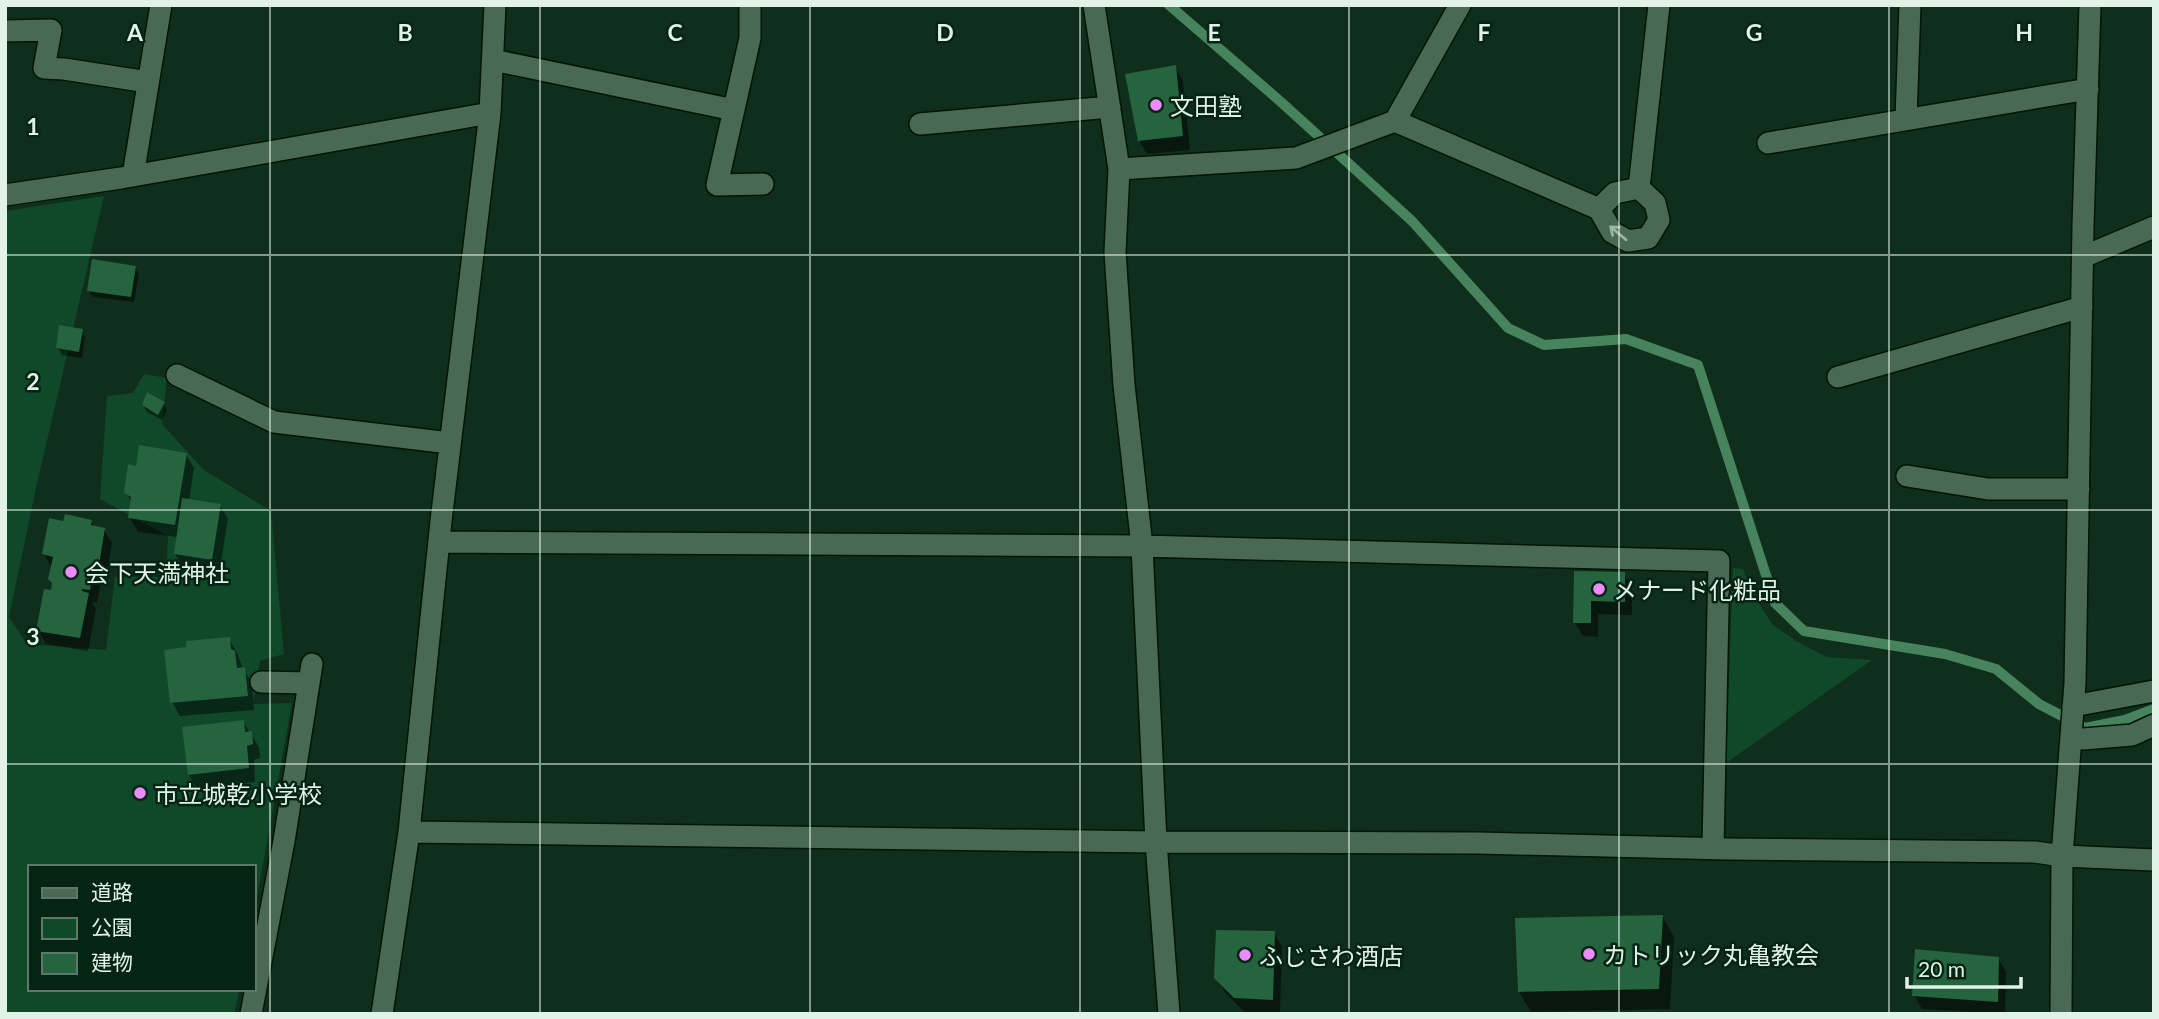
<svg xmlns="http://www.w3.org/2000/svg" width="2159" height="1019" viewBox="0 0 2159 1019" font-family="Lato,'Noto Sans JP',sans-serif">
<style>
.green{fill:#0f492a}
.shadow{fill:#0007}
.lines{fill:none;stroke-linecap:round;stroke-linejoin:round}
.stream{stroke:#47845e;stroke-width:10}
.building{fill:#26633f}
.minor-casing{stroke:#001606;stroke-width:24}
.minor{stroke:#496954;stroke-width:21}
.oneway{stroke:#9db5a4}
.grid{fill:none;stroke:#e1f3e6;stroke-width:2;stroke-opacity:0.55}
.poi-dot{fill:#ec8cfa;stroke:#062413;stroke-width:2.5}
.labels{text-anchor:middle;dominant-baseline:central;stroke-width:5;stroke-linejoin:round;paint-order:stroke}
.poi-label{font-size:24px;fill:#e1f3e6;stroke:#062413;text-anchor:start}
.grid-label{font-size:23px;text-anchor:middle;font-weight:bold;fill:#e1f3e6;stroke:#062413;stroke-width:5;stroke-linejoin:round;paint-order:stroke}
</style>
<rect width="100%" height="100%" fill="#102e1c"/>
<!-- green -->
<path class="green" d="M104,196L36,488L9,617L27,644L106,650L115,577H166L168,536L100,499L107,396L133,393L144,374L167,378L162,424L204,470L271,511L284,654L260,661L253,704L292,703L254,914V867H30V989H240L234,1014H5V211Z
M1733,568L1743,569L1753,594L1772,624L1796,641L1827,657L1872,660L1726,763Z"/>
<!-- shadow -->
<path class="shadow" d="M1175,67L1183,81L1190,150L1147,154L1139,140Z
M135,268L139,274L134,302L93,297L89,291Z
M82,331L85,337L82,358L62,355L58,348Z
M163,403L167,410L162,420L147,412L143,405Z
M186,455L194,468L189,501L220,505L228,519L219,574L183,568L175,554L178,537L138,532L130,518L132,503L126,492L137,468Z
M91,521L95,528L104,530L112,543L106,578H102L97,603L92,602L96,609L88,651L46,644L38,630L53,591L52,568L44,554L64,523Z
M1576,573L1624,574L1632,587V615L1598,614V637L1583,636L1575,623Z
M229,639L237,653L243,669L252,683L254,710L180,716L172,702Z
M243,722L259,747L260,758L254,760L255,782L197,788L189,775Z
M1662,916L1674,937L1670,1009L1531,1012L1519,992Z
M1274,933L1282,947L1280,1013L1244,1012L1225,992L1216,977Z
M1998,958L2006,972L2005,1014L1922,1009L1914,995Z"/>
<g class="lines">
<!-- stream -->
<path class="stream" d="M1169,5L1281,102L1412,221L1508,328L1544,345L1626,339L1698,365L1775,603L1804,631L1945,654L1996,669L2039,704L2085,728L2125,720L2154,709"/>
</g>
<!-- building -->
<path class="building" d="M1176,65L1183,136L1138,141L1125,74Z
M92,259L136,266L131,297L87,291Z
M59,325L83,329L79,352L56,348Z
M147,392L165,402L158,415L142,405Z
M139,445L187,453L175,525L128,518L131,497L124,493L128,464L136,466Z
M182,498L221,504L212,560L174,554Z
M65,514L92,520L91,525L105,528L99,565L95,564L90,590L82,589V591L89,593L80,638L36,631L44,589L51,590L52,583L48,579L53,557L42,554L49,518L63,521Z
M1574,571L1625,572V602L1591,601V623H1573Z
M230,637L231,649L235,651L237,668L245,667L248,696L170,703L164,650L186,647V641Z
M244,720L245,732L252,731L253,744L247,746L249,768L188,775L182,727Z
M1663,915L1659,989L1518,992L1515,918Z
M1216,930L1275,931L1273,1000L1234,998L1214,978Z
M1915,949L1999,957L1998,1002L1912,996Z"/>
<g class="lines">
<!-- minor casing -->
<g class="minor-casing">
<path id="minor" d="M750,5V38L717,185L763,184
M1094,5L1119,169L1115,252L1124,385L1142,546L1156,842L1169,1014
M5,31L51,30L44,68L64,69L148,82
M493,60L734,110
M1906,119L1910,5
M1395,121L1599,209L1612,232L1628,241L1648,238L1659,220L1655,203L1639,188L1615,193L1599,209
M920,124L1110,107
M1768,143L2088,89
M1119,169L1296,158L1395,121L1460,5
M133,176L161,5
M1639,188L1659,5
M5,195L121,178L490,113
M2083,257L2154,227
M177,375L274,422L450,443
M1838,377L2082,307
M1907,476L1988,489H2079
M439,542L1142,546L1719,561L1713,848
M261,682L309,683
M2073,706L2154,691
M2071,737L2083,739L2132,735L2154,725
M409,832L1156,842L1478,843L1729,849L2035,852L2062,856L2154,860
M251,1014L284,841L312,664
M382,1014L409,832L441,521L490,113L495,5
M2061,1014L2062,856L2075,683L2083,226L2090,5"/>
</g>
<!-- minor -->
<use href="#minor" class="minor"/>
</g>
<!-- one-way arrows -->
<defs><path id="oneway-shaft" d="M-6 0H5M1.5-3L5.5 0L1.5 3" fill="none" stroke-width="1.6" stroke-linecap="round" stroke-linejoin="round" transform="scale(1.75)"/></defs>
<use class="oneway" href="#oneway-shaft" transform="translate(1618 233) rotate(-140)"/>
<!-- grid -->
<path class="grid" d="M270,5V1014M540,5V1014M810,5V1014M1080,5V1014M1349,5V1014M1619,5V1014M1889,5V1014M5,255H2154M5,510H2154M5,764H2154"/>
<!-- markers -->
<g class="poi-dot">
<circle cx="1156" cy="105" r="7"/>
<circle cx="71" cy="572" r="7"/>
<circle cx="1599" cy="589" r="7"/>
<circle cx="140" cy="793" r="7"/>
<circle cx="1589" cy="954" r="7"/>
<circle cx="1245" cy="955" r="7"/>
</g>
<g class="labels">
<!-- poi labels -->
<g class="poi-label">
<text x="1170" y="105">文田塾</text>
<text x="85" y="572">会下天満神社</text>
<text x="1613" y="589">メナード化粧品</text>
<text x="154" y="793">市立城乾小学校</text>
<text x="1603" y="954">カトリック丸亀教会</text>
<text x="1259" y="955">ふじさわ酒店</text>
</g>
</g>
<g class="grid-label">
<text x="135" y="41">A</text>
<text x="405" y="41">B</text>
<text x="675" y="41">C</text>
<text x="945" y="41">D</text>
<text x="1214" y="41">E</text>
<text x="1484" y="41">F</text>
<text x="1754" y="41">G</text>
<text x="2024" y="41">H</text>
<text x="33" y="135">1</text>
<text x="33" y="390">2</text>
<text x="33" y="645">3</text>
</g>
<!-- border -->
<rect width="2159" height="1019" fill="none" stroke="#e1f3e6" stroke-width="14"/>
<!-- legend -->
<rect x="28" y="865" width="228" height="126" fill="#062413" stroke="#5e7767" stroke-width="2"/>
<rect x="42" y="888" width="35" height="10" fill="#496954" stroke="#5e7767" stroke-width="2"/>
<text x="91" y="900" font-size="21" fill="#e1f3e6">道路</text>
<rect x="42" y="918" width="35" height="21" fill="#0f492a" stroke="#5e7767" stroke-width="2"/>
<text x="91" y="935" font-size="21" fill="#e1f3e6">公園</text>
<rect x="42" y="953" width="35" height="21" fill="#26633f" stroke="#5e7767" stroke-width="2"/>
<text x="91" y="970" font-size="21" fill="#e1f3e6">建物</text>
<!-- scale -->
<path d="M1907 977v10h114v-10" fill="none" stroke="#e1f3e6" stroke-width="3.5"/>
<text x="1918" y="977" font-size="21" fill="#e1f3e6" stroke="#062413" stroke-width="5" paint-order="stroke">20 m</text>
</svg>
